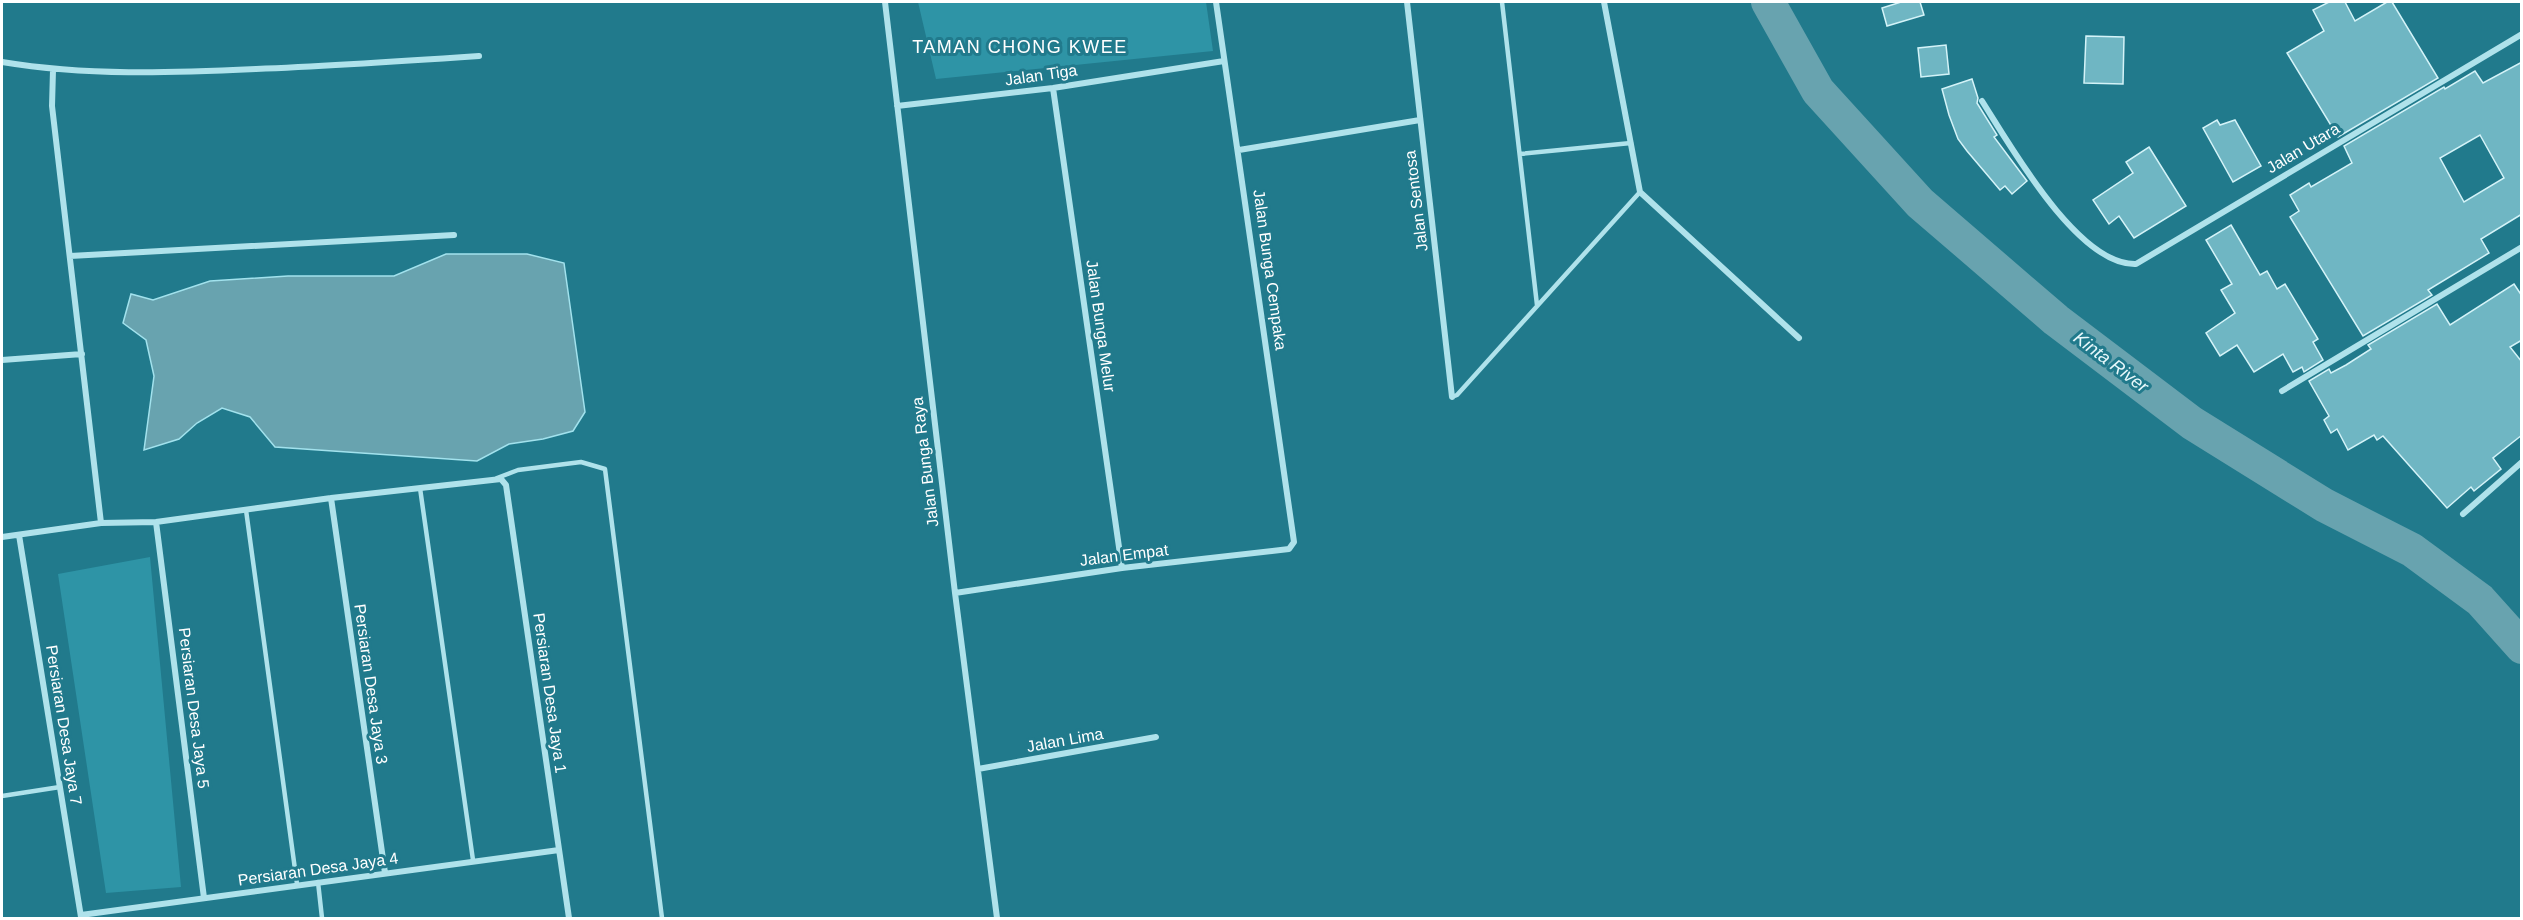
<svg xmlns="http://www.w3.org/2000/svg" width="2523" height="920" viewBox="0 0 2523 920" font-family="Helvetica,sans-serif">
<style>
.green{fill:#2e94a6}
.water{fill:#68a3af;stroke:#a2e2ed;stroke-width:1.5}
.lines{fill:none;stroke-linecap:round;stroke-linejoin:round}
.river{stroke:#68a3af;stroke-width:34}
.building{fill:#6fb6c3;stroke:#d4f3f8;stroke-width:1.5;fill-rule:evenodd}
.lane{stroke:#afe2eb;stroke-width:4.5}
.street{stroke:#afe2eb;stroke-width:6}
.labels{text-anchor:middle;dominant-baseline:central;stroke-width:6;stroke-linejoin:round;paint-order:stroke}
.street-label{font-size:16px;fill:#fff;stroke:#217a8c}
.neighbourhood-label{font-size:18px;letter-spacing:1.5px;fill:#fff;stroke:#217a8c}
.water-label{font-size:18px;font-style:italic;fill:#e7f8fb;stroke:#217a8c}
</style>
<rect width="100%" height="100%" fill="#217a8c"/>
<!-- green -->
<path class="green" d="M918,2H1206L1213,51L936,79Z
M150,557L181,887L106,893L58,574Z"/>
<!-- water -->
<path class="water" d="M446,254H527L564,263L585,412L573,431L543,439L509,444L477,461L275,447L250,417L222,408L197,423L179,439L144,450L154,376L146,340L123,323L131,294L153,300L210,281L288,276H394Z"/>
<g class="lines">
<!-- river -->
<path class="river" d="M1768,2L1818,91L1920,203L2056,320L2192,423L2324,505L2412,550L2480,600L2522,647"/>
</g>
<!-- building -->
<path class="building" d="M1901,2H1920L1924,15L1887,26L1882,8Z
M2329,2H2345L2355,21L2387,2H2392L2438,78L2338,137L2287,53L2324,31L2313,10Z
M2086,36L2124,37L2123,84L2084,83Z
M1946,45L1949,74L1921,77L1918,48Z
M2522,62V214L2481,239L2489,253L2428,290L2432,295L2363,336L2290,217L2299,211L2290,195L2309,183L2311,187L2352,163L2344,146L2444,87L2445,89L2475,71L2483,83ZM2480,135L2504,178L2464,202L2440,158Z
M1972,79L1978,98L1977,103L1997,135L1994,137L2027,181L2012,194L2005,186L2000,190L1967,151L1958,139L1949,115L1942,89Z
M2217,120L2220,125L2235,120L2261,166L2233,182L2203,128Z
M2149,147L2186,206L2134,238L2119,216L2109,224L2093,200L2133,173L2126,162Z
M2231,225L2260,275L2267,271L2277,289L2285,284L2318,339L2313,342L2323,360L2304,372L2302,367L2293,372L2283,354L2254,372L2237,345L2220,356L2206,333L2235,313L2221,290L2232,284L2206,240Z
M2514,284L2522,296V340L2510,347L2522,362V435L2493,458L2501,469L2474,491L2471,487L2447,508L2383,436L2377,440L2374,435L2348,450L2337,429L2331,433L2324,420L2329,416L2309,381L2329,369L2331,373L2346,365L2371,349L2368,345L2437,304L2450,325Z"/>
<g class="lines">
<!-- lane -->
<path class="lane" d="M1502,2L1537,305
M1520,154L1631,143
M1452,397L1457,395L1640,192
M497,478L518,470L581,462L605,469L662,918
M420,488L473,860
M246,510L297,884
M2,796L60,787
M318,882L322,918"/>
<!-- street -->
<path class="street" d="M885,2L955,593L997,918
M1407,2L1452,397
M1604,2L1640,192L1799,338
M2,62C87,76 170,73 256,69C331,66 405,61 479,56
M53,70L52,106L101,523
M1053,88L1122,568
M1982,101C2010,145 2078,266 2136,264L2522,34
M897,106L1053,88L1224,61
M1239,150L1420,120
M70,256L454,235
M2,360L82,354
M2282,391L2522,247
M331,498L385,873
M2463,514L2522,462
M156,522L204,898
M19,535L81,917
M2,537L101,523L156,522L331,498L501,479L506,485L569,918
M955,593L1122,568L1289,549L1294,542L1216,2
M978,769L1156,737
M81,915L559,850"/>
</g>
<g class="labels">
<!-- street labels -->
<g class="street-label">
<text transform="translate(1041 75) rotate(-8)">Jalan Tiga</text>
<text transform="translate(2303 148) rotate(-31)">Jalan Utara</text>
<text transform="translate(1416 201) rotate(-97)">Jalan Sentosa</text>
<text transform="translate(1270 270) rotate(82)">Jalan Bunga Cempaka</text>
<text transform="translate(1101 326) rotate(82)">Jalan Bunga Melur</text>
<text transform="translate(925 462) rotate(-97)">Jalan Bunga Raya</text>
<text transform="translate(1124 555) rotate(-7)">Jalan Empat</text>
<text transform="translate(371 684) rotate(82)">Persiaran Desa Jaya 3</text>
<text transform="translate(550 693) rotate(82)">Persiaran Desa Jaya 1</text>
<text transform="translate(194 708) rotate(83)">Persiaran Desa Jaya 5</text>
<text transform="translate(64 725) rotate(81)">Persiaran Desa Jaya 7</text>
<text transform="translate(1065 740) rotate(-10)">Jalan Lima</text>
<text transform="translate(318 869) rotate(-8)">Persiaran Desa Jaya 4</text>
</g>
<!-- neighbourhood labels -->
<g class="neighbourhood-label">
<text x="1020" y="47">TAMAN CHONG KWEE</text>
</g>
<!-- water labels -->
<g class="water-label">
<text transform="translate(2111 362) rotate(37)">Kinta River</text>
</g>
</g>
<!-- border -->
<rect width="2523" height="920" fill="none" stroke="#ffffff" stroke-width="6"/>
</svg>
